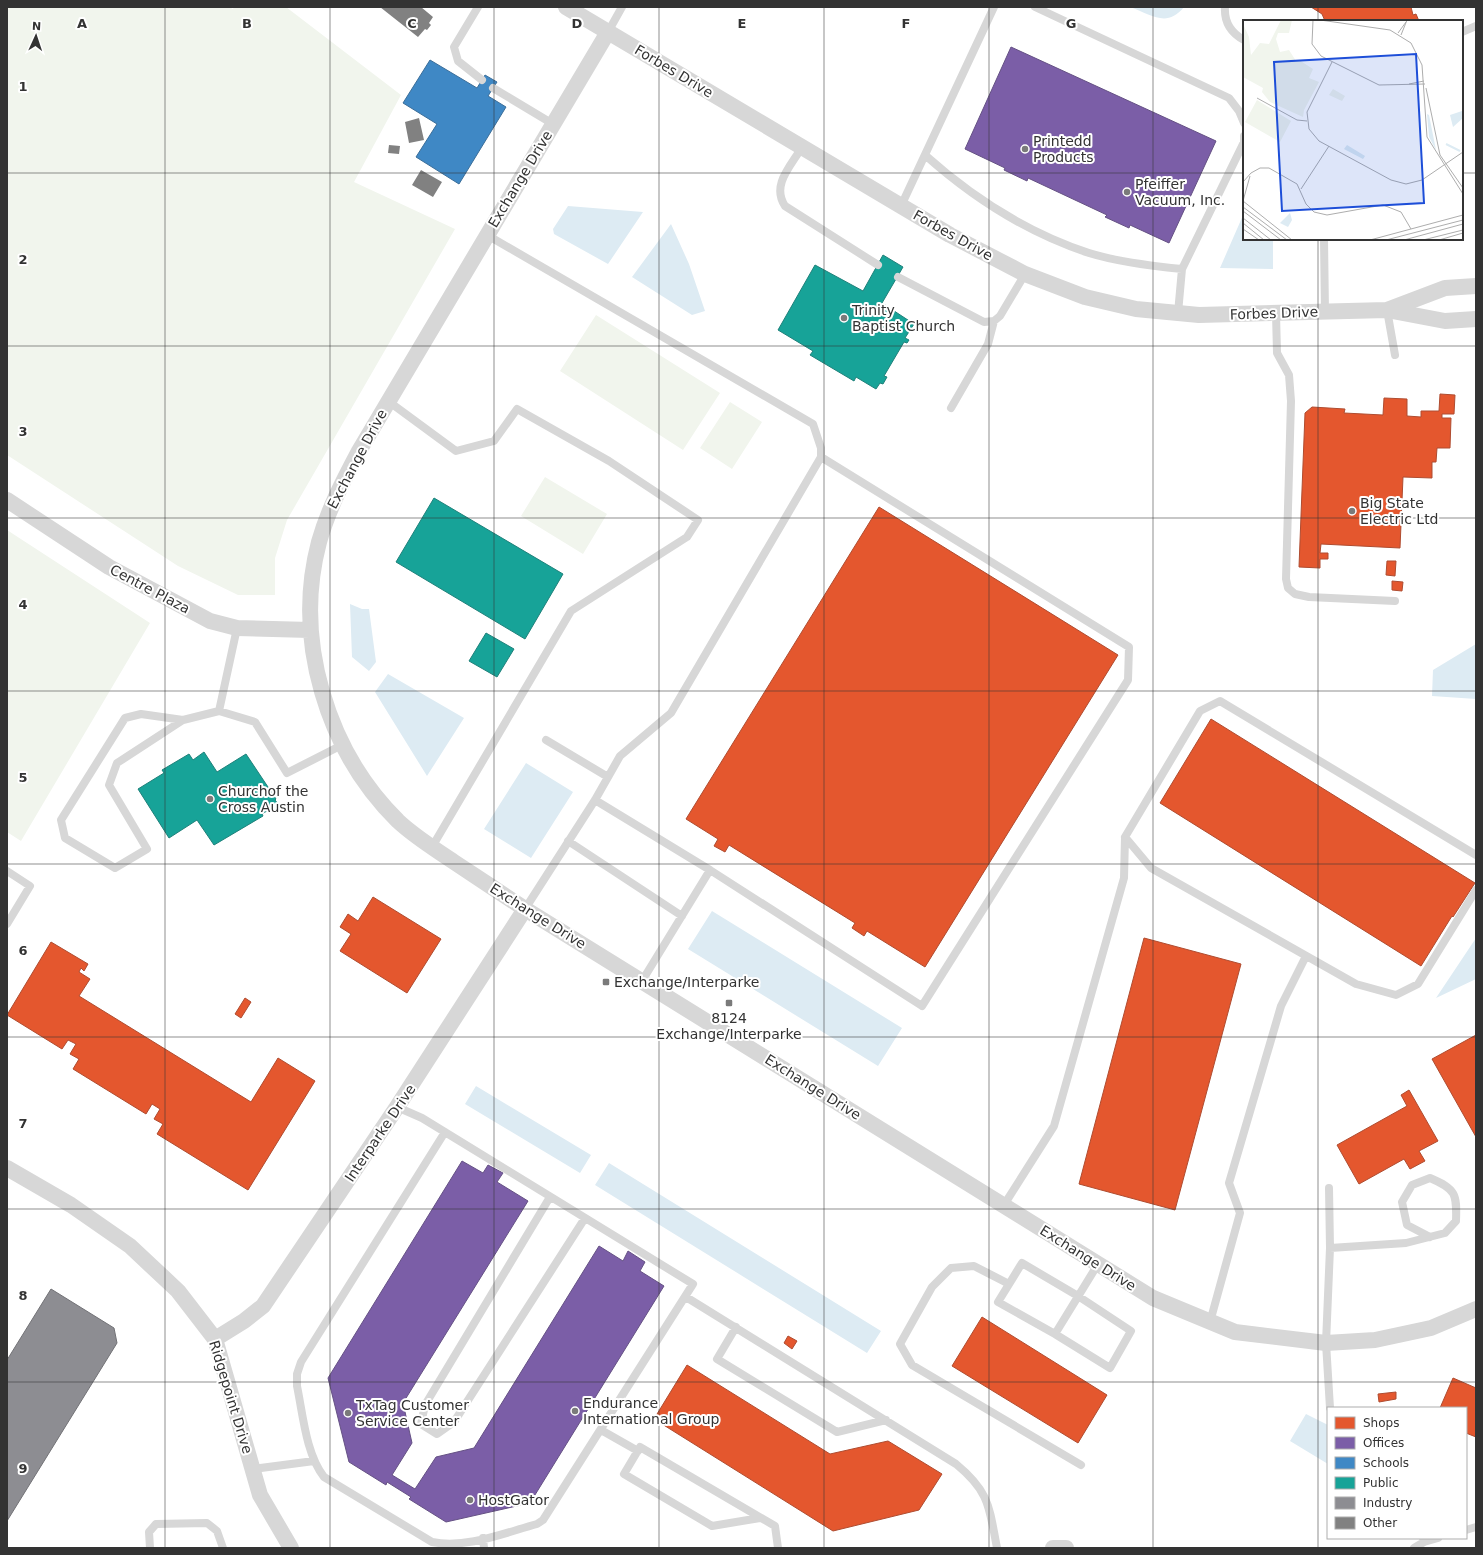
<svg xmlns="http://www.w3.org/2000/svg" width="1483" height="1555" viewBox="0 0 1483 1555" font-family="'DejaVu Sans',sans-serif">
<style>
.green{fill:#f1f5ed}
.water{fill:#ddebf3}
.shops{fill:#e4572e;stroke:#af4c30}
.offices{fill:#7b5ea7;stroke:#655184}
.schools{fill:#3f88c5;stroke:#3b6e99}
.public{fill:#17a398;stroke:#1f817a}
.industry{fill:#8d8d92;stroke:#727276}
.building{fill:#818181}
.lines{fill:none;stroke-linecap:round;stroke-linejoin:round}
.service{stroke:#d7d7d7;stroke-width:8}
.minor{stroke:#d7d7d7;stroke-width:16}
.grid{fill:none;stroke:#333;stroke-width:1;stroke-opacity:0.55}
.poi-dot{fill:#7a7a7a;stroke:#fff;stroke-width:1.5}
.labels{text-anchor:middle;dominant-baseline:central;stroke-width:4;stroke-linejoin:round;paint-order:stroke}
.street-label{font-size:14px;fill:#333;stroke:#fff}
.poi-label{font-size:14px;fill:#333;stroke:#fff;text-anchor:start}
.inset-river{fill:none;stroke:#ddebf3;stroke-width:2}
.inset-road{fill:none;stroke:#adadad;stroke-width:1}
.view{fill:#1d4ed8;fill-opacity:0.15;stroke:#1d4ed8;stroke-width:2}
.inset-edge{fill:none;stroke:#333;stroke-width:2}
.grid-label{font-size:13px;text-anchor:middle;font-weight:bold;fill:#333;stroke:#fff;stroke-width:4;stroke-linejoin:round;paint-order:stroke}
</style>
<rect width="100%" height="100%" fill="#fff"/>
<!-- green -->
<path class="green" d="M7,7H231L232,9L236,7H286L401,95L354,182L455,229L287,520L275,558V595H238L178,566L7,455Z
M596,315L720,393L683,450L560,371Z
M730,402L762,422L732,469L700,448Z
M545,477L607,514L583,554L521,516Z
M7,530L150,623L21,841L7,832Z"/>
<!-- water -->
<path class="water" d="M1130,7H1184C1167,28 1152,15 1130,7Z
M568,206L643,212L608,264L554,234L553,229Z
M1244,213V239H1273V269L1220,268Z
M671,224L689,264L705,311L692,315L632,277Z
M350,604L362,609H369L376,662L369,671L352,657Z
M1476,644V699L1432,696L1433,670Z
M388,674L464,718L427,776L375,692Z
M526,763L573,792L531,858L484,829Z
M712,911L902,1028L878,1066L688,949Z
M1476,938V979L1436,998Z
M476,1086L591,1155L580,1173L465,1104Z
M609,1163L881,1331L867,1353L595,1185Z
M1306,1414L1328,1425V1464L1290,1441Z"/>
<!-- shops -->
<path class="shops" d="M1311,7H1411L1413,15L1416,14L1419,21H1325L1322,14Z
M1440,394L1455,395L1454,414H1442V418H1451L1450,448H1437L1436,462H1432V478L1403,477L1400,548L1321,544L1320,553H1328V559H1320V568L1299,567L1305,413L1312,407L1345,409L1344,413L1383,415L1384,398L1407,399V416L1421,417V411H1439Z
M879,507L1118,655L925,967L867,931L864,936L852,928L855,923L729,845L725,852L714,846L718,839L686,819Z
M1387,561H1396L1395,576L1386,575Z
M1392,581L1403,582L1402,591L1392,590Z
M1211,719L1475,883L1453,917L1452,916L1421,966L1160,803Z
M373,897L441,939L407,993L340,951L351,934L340,927L348,914L358,921Z
M1144,938L1241,964L1175,1210L1079,1184Z
M51,942L88,964L84,971L81,968L79,972L90,979L79,996L251,1102L278,1058L315,1081L248,1190L157,1134L163,1124L154,1119L160,1109L152,1104L146,1114L73,1069L79,1059L70,1054L76,1044L68,1040L62,1049L7,1015Z
M245,998L251,1002L241,1018L235,1014Z
M1476,1035V1137L1432,1059Z
M1409,1090L1438,1141L1419,1151L1425,1161L1410,1169L1404,1159L1359,1184L1337,1145L1407,1106L1401,1095Z
M982,1317L1107,1395L1078,1443L952,1366Z
M788,1336L797,1341L792,1349L784,1343Z
M687,1365L830,1454L888,1441L942,1474L919,1510L833,1531L654,1419Z
M1453,1378L1476,1388V1437L1466,1433V1408H1440Z
M1396,1392V1399L1379,1402L1378,1394Z"/>
<!-- offices -->
<path class="offices" d="M1011,47L1216,141L1169,243L1130,225L1129,228L1105,217L1107,215L1028,178L1027,181L1004,170L1005,168L965,149Z
M462,1161L483,1173L488,1165L503,1173L497,1182L528,1201L403,1403L412,1443L392,1475L415,1489L436,1457L474,1448L599,1246L623,1261L628,1251L645,1262L640,1271L664,1286L530,1503L446,1522L409,1499L411,1497L387,1482L386,1485L349,1462L328,1378Z"/>
<!-- schools -->
<path class="schools" d="M430,60L477,88L485,75L497,82L488,96L506,107L459,184L416,157L437,124L403,103Z"/>
<!-- public -->
<path class="public" d="M883,255L903,267L882,303L914,324L905,338L909,340L907,343L904,342L884,376L887,377L883,384L880,383L876,389L856,377L854,381L810,355L813,351L778,330L815,265L863,291Z
M434,498L563,574L525,639L396,562Z
M486,633L514,649L497,677L469,661Z
M204,752L217,772L246,754L276,799L275,800L278,804L262,814L263,816L214,845L197,820L169,838L138,789L164,773L162,770L184,757L189,754L193,760Z"/>
<!-- industry -->
<path class="industry" d="M51,1289L114,1328L117,1343L7,1521V1360Z"/>
<!-- building -->
<path class="building" d="M380,7H421L433,17L429,23L431,25L427,30L425,29L418,37Z
M419,118L424,140L409,143L405,122Z
M389,145L400,146L399,154L388,153Z
M421,170L442,182L433,197L412,185Z"/>
<g class="lines">
<!-- service -->
<path class="service" d="M478,7L454,47L458,61L482,80
M1035,7L1229,98L1239,111L1244,123
M1225,7C1224,22 1231,33 1244,40
M608,32L622,7
M1462,32L1476,26
M493,88L553,124
M802,147C791,166 771,185 785,206L878,265
M925,155C972,197 1028,233 1089,253C1118,262 1151,266 1182,269
M901,206L994,7
M487,235L813,424L821,448V457
M1324,239L1325,312
M898,277L984,322L994,321L1000,316L1025,274
M1387,310L1395,355
M1178,313L1182,269L1244,142V136
M1276,313L1277,353L1289,375L1291,401L1286,579L1288,588L1295,594L1309,597L1395,601
M388,401L456,451L494,441L517,409L609,461L698,520L687,537L571,611L432,847
M951,408L988,344L994,321
M219,711L255,722L287,773L342,745
M183,720L141,714L125,718L61,820L65,838L115,868L147,849L109,785L117,763L183,720L219,711L237,628
M546,740L608,777
M595,800L710,870
M1125,837L1151,868L1356,984L1396,995L1418,984L1476,890
M568,841L682,916
M7,871L30,886L7,924
M525,909L595,800L620,756L671,713L821,457L1129,647L1128,680L922,1006L710,870L642,981
M397,1107L422,1118L693,1284L543,1520L537,1524C504,1533 466,1549 432,1542L324,1477C306,1454 303,1415 297,1386V1374L301,1362L445,1132
M1329,1188L1330,1248
M550,1197L425,1405L421,1424L437,1434L454,1422L585,1218
M1004,1205L1054,1126L1124,878L1125,837L1200,711L1220,701L1476,855
M1009,1284L974,1266L951,1268L932,1287L900,1344L912,1365L1081,1465
M686,1297L956,1464C990,1492 989,1507 997,1548
M1210,1322L1240,1213L1229,1183L1281,1006L1306,956
M736,1327L717,1359L837,1432L886,1420
M1055,1334L1110,1368L1131,1331L1078,1296L1022,1263L998,1302L1055,1334L1098,1264
M1330,1408L1326,1343L1330,1248L1406,1243L1445,1233L1456,1221C1457,1194 1456,1189 1430,1178L1412,1185L1402,1202L1407,1225L1430,1237
M601,1430L638,1451
M253,1469L314,1461
M760,1518L712,1526L624,1474L640,1447L775,1526L778,1548
M1466,1530L1476,1527
M483,1538L484,1548
M1424,1542L1438,1538
M150,1548L149,1532L156,1524L207,1523L217,1531L223,1548
M1414,1548L1424,1542L1423,1538"/>
<!-- minor -->
<path class="minor" d="M566,7L950,235L1025,274L1085,297L1136,309L1199,315L1387,310L1445,321L1476,319
M608,32L359,451C343,481 328,510 319,542C293,640 327,751 398,821C415,837 435,849 454,862C478,878 501,893 525,909L1153,1298L1235,1332L1326,1343L1375,1340L1431,1328L1476,1309
M1387,310L1445,288L1476,286
M7,500L109,567L210,621L237,628L310,630
M7,1168L71,1205L130,1246L178,1291L215,1339L260,1495L291,1548
M215,1339L244,1321L263,1306L397,1107L525,909
M1053,1548H1066"/>
</g>
<!-- grid -->
<path class="grid" d="M165,7V1548M330,7V1548M494,7V1548M659,7V1548M824,7V1548M989,7V1548M1153,7V1548M1318,7V21M7,173H1244M1462,173H1476M1318,239V1548M7,346H1476M7,518H1476M7,691H1476M7,864H1476M7,1037H1476M7,1209H1476M7,1382H1476"/>
<!-- markers -->
<g class="poi-dot">
<circle cx="1025" cy="149" r="4"/>
<circle cx="1127" cy="192" r="4"/>
<circle cx="844" cy="318" r="4"/>
<circle cx="1352" cy="511" r="4"/>
<circle cx="210" cy="799" r="4"/>
<rect x="602" y="978" width="8" height="8" rx="2"/>
<rect x="725" y="999" width="8" height="8" rx="2"/>
<circle cx="575" cy="1411" r="4"/>
<circle cx="348" cy="1413" r="4"/>
<circle cx="470" cy="1500" r="4"/>
</g>
<g class="labels">
<!-- street labels -->
<g class="street-label">
<text transform="translate(674 71) rotate(31)">Forbes Drive</text>
<text transform="translate(520 179) rotate(-59)">Exchange Drive</text>
<text transform="translate(953 235) rotate(29)">Forbes Drive</text>
<text transform="translate(1274 313) rotate(-2)">Forbes Drive</text>
<text transform="translate(357 459) rotate(-62)">Exchange Drive</text>
<text transform="translate(150 589) rotate(28)">Centre Plaza</text>
<text transform="translate(538 916) rotate(32)">Exchange Drive</text>
<text transform="translate(813 1087) rotate(32)">Exchange Drive</text>
<text transform="translate(380 1133) rotate(-56)">Interparke Drive</text>
<text transform="translate(1088 1258) rotate(32)">Exchange Drive</text>
<text transform="translate(231 1397) rotate(73)">Ridgepoint Drive</text>
</g>
<!-- poi labels -->
<g class="poi-label">
<text x="1033" y="141">Printedd<tspan x="1033" dy="16">Products</tspan></text>
<text x="1135" y="184">Pfeiffer<tspan x="1135" dy="16">Vacuum, Inc.</tspan></text>
<text x="852" y="310">Trinity<tspan x="852" dy="16">Baptist Church</tspan></text>
<text x="1360" y="503">Big State<tspan x="1360" dy="16">Electric Ltd</tspan></text>
<text x="218" y="791">Churchof the<tspan x="218" dy="16">Cross Austin</tspan></text>
<text x="614" y="982">Exchange/Interparke</text>
<text x="729" y="1018" text-anchor="middle">8124<tspan x="729" dy="16">Exchange/Interparke</tspan></text>
<text x="583" y="1403">Endurance<tspan x="583" dy="16">International Group</tspan></text>
<text x="356" y="1405">TxTag Customer<tspan x="356" dy="16">Service Center</tspan></text>
<text x="478" y="1500">HostGator</text>
</g>
</g>
<!-- overview -->
<g transform="translate(1243 20)">
<rect width="220" height="220" fill="#fff"/>
<path d="M38,0H49L46,13H35L33,19L37,32L46,30L53,41L56,40L70,49L66,58L76,62L61,90L60,97L27,82L19,72L20,68L0,57V4L6,17L8,35L17,23L26,24ZM90,69L102,76L99,81L86,75ZM14,80L48,101L37,122L2,102Z" fill="#f1f5ed"/>
<path d="M219,91L220,98L210,107L207,95ZM184,94L186,95L193,130L186,117ZM104,125L122,136L120,139L101,129ZM47,193L49,200L45,207L37,203Z" fill="#ddebf3"/>
<path class="inset-river" d="M203,124L217,131"/>
<path class="inset-road" d="M70,0L69,24L78,36L136,65L182,64M77,0L147,10L168,23L179,45L184,117L220,174M155,13L163,2M158,15L164,0M89,42L64,92L66,109L76,121L148,160L163,164L179,160L220,132M166,64L181,61M183,68L197,135L220,168M14,78L54,100L64,101M0,162L8,153L17,148H26L54,164L63,184L71,192L84,195L140,185L158,192L168,209M58,169L86,126M0,181L7,156M0,181L49,220M0,187L44,220M0,191L38,220M0,198L28,220M0,203L21,220M0,209L16,220M127,220L220,195M143,220L220,200M161,220L220,204M180,220L220,210M196,220L220,213"/>
<path class="view" d="M173,34L181,183L39,191L31,42Z"/>
<rect width="220" height="220" class="inset-edge"/>
</g>
<g class="grid-label">
<text x="82" y="28">A</text>
<text x="247" y="28">B</text>
<text x="412" y="28">C</text>
<text x="577" y="28">D</text>
<text x="742" y="28">E</text>
<text x="906" y="28">F</text>
<text x="1071" y="28">G</text>
<text x="23" y="91">1</text>
<text x="23" y="264">2</text>
<text x="23" y="436">3</text>
<text x="23" y="609">4</text>
<text x="23" y="782">5</text>
<text x="23" y="955">6</text>
<text x="23" y="1128">7</text>
<text x="23" y="1300">8</text>
<text x="23" y="1473">9</text>
</g>
<!-- border -->
<rect width="1483" height="1555" fill="none" stroke="#333333" stroke-width="16"/>
<!-- legend -->
<rect x="1327" y="1407" width="140" height="132" fill="#ffffff" stroke="#adadad"/>
<rect x="1335" y="1417" width="20" height="12" fill="#e4572e" stroke="#adadad"/>
<text x="1363" y="1427" font-size="12" fill="#333333">Shops</text>
<rect x="1335" y="1437" width="20" height="12" fill="#7b5ea7" stroke="#adadad"/>
<text x="1363" y="1447" font-size="12" fill="#333333">Offices</text>
<rect x="1335" y="1457" width="20" height="12" fill="#3f88c5" stroke="#adadad"/>
<text x="1363" y="1467" font-size="12" fill="#333333">Schools</text>
<rect x="1335" y="1477" width="20" height="12" fill="#17a398" stroke="#adadad"/>
<text x="1363" y="1487" font-size="12" fill="#333333">Public</text>
<rect x="1335" y="1497" width="20" height="12" fill="#8d8d92" stroke="#adadad"/>
<text x="1363" y="1507" font-size="12" fill="#333333">Industry</text>
<rect x="1335" y="1517" width="20" height="12" fill="#818181" stroke="#adadad"/>
<text x="1363" y="1527" font-size="12" fill="#333333">Other</text>
<!-- north arrow -->
<g transform="translate(36 36) rotate(3)" stroke="#ffffff" stroke-width="3" paint-order="stroke">
<path d="M0-3L7 15L0 10L-7 15Z" fill="#333333"/>
<text y="-6" font-size="11" font-weight="bold" text-anchor="middle" fill="#333333">N</text>
</g>
</svg>
